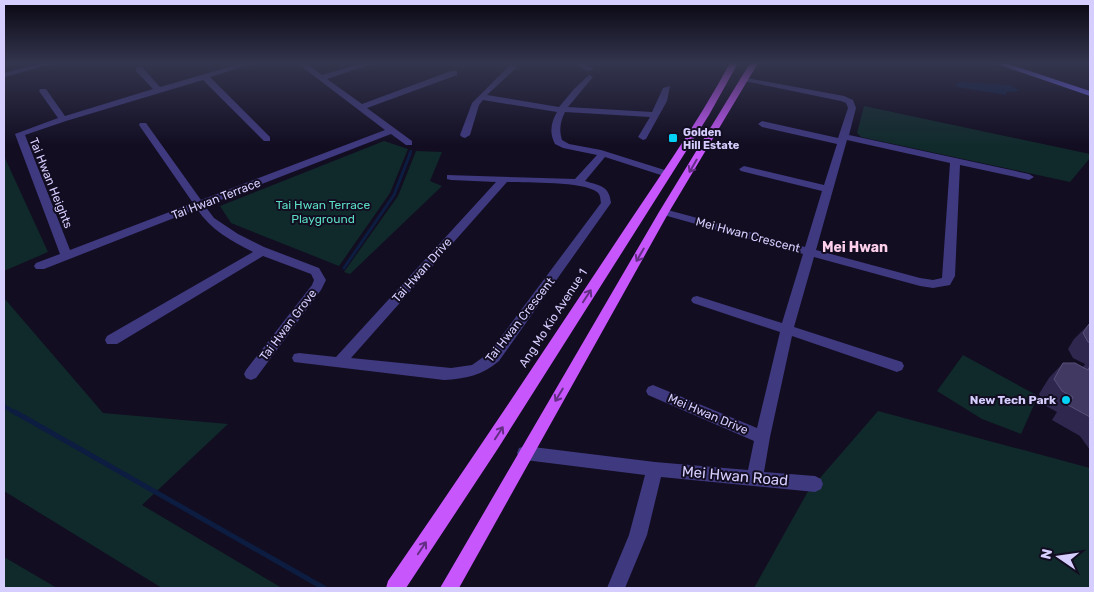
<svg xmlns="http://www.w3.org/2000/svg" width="1094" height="592" viewBox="0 0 1094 592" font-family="Rubik,sans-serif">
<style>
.green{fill:#102a2b}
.water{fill:#0c1d41}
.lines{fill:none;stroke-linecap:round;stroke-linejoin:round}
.stream-far3{stroke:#0c1d41;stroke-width:2.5}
.stream-far2{stroke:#0c1d41;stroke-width:3}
.stream-far1{stroke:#0c1d41;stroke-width:4}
.stream{stroke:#0c1d41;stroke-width:5}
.street{fill:#3f397f;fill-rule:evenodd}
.secondary{fill:#7166fd;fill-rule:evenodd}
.primary{fill:#c756fd;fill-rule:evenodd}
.wall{fill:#30274f}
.building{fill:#423962;stroke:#59507a}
.oneway{stroke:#632e84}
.poi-dot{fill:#03d1f5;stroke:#120d21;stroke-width:2}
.labels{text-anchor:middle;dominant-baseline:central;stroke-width:4;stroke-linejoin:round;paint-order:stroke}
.far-poi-label{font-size:11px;font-weight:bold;fill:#d6cefe;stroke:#120d21;text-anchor:start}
.street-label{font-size:12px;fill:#d6cefe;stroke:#120d21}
.park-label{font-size:12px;fill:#5bddc3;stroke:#120d21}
.poi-label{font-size:12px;font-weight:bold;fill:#d6cefe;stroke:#120d21;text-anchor:end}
.neighbourhood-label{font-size:14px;font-weight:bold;fill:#ffd0eb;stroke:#120d21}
.near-street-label{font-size:15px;fill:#d6cefe;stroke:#120d21}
</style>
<rect width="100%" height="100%" fill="#120d21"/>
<!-- green -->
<path class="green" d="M864,106L1090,154V158L1070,182L861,137L857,133Z
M384,141L408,149L390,193L339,266L231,223L220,206Z
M416,151L442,152L430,181L442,186L350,274L344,272L398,196Z
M4,156L48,252L4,271Z
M4,298L103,413L228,424L142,505L282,588H162L4,491Z
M963,355L1038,396L1021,434L982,419L937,391Z
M878,411L1090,468V588H754L807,493Z
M4,557L57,588H4Z"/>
<!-- water -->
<path class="water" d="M960,82L1010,85L1020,91L1006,92V95L957,87L956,83H960Z"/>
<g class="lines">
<!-- stream-far3 -->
<path class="stream-far3" d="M409,155L411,151"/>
<!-- stream-far2 -->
<path class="stream-far2" d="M344,268L394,195L410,154"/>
<!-- stream-far1 -->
<path class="stream-far1" d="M4,406L17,414"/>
<!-- stream -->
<path class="stream" d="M15,412L324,588"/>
<!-- street -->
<path class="street" d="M43,63H55L4,77V73Z
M243,63H254L210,77L270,137V141H264L203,80L66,121L25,135L70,250L193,203L139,125L140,123H146L201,200L385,130L297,63H306L322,75L363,63H374L327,79L362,104L451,71H457V75L367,108L412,141V145H406L391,134L205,206L214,218L238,234L264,247L319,268L326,280L321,290L256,378L251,380L246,378L244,374L246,370L312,285L314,280L311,274L263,256L117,344H107L105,340L107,336L253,252C231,241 211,230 197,209L44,269H36L34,266L36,263L60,254L15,134L58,118L39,91L40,89H46L65,116L153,89L136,71V67H142L160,87Z
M574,63H583L594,69L587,71Z
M510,65L517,67L487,95L559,107L574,89L589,75L593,77L568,107L652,112L663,88L670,86L667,101L646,139L643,140L638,137L650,117L565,112C560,122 559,130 562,140L569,144L601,150L671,172L672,174L667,177L605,157L585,181C600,186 609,185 611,203L499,361C483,375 465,379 444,380L294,362L292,358L294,354L299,353L336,357L496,182L451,180L447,179V175L575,179L597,155L563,148L555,144C549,133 551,122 557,112L483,100L479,105L470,135L465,138L462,137L460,135L472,103ZM507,182C527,183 582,181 597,192C601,195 600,199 601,203L489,353L472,365L451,368L351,358Z
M741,77L844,96L853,100L856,108L849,135L1029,174L1034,177L1029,180L960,165L955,276L950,285L933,288L920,286L814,257L794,327L902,362L904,366L902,370L897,372L792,336L770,437L764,472L815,476L821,479L823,484L821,489L815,492L661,477L647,535L625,588H607L629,535L645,475L525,460L519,458L517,453L519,448L525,446L655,462L748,470L754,441L648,395L646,391L648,387L653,385L757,428L780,332L693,303L691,300L693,297L697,296L782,323L803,254L660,214L659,212L664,209L805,247L822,191L741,171L739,169L744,166L824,185L837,144L762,127L758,124L762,121L838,138L848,108L846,103L841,101L744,81L740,79ZM847,140L950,163L942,278L933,280L920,278L816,250Z"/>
<!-- secondary -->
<path class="secondary" d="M994,63H1005L1090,91V96Z"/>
<!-- primary -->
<path class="primary" d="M730,63H738L709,115L497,450L406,588H386L388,581C464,471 538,360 612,248C652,187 695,128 730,63Z
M750,63H758L669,212L459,588H440L659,212Z"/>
</g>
<!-- wall -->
<path class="wall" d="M1089,324H1090V450L1080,436L1052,420L1057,412L1046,406L1039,394L1049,378L1063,363L1083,367L1085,364L1073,358L1068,349L1074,339Z"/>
<!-- building -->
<path class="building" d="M1089,324H1090V343L1088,342L1083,333Z
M1063,363H1075L1088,370L1090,366V417L1068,405L1073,397L1062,391L1054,379Z"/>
<!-- one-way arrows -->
<defs><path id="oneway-shaft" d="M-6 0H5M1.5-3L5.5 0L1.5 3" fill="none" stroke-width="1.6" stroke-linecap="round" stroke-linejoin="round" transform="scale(1.25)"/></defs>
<g class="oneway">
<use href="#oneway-shaft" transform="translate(693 166) rotate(120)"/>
<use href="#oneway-shaft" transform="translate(640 255) rotate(120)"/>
<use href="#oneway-shaft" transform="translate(587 296) rotate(-57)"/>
<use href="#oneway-shaft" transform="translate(559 395) rotate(121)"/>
<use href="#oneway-shaft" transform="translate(499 433) rotate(-57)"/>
<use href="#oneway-shaft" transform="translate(422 548) rotate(-56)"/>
</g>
<!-- sky -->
<linearGradient id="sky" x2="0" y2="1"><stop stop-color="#0a0712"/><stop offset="0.43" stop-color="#33354e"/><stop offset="1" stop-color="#33354e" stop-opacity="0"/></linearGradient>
<rect width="1094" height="146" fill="url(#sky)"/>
<!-- markers -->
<g class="poi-dot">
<rect x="668" y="133" width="10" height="10" rx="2.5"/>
<circle cx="1066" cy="400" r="5"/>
</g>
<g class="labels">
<!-- far-poi labels -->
<g class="far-poi-label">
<text x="683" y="132">Golden<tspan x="683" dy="13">Hill Estate</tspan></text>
</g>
<!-- street labels -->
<g class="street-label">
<text transform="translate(51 183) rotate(68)">Tai Hwan Heights</text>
<text transform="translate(216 199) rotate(-21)">Tai Hwan Terrace</text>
<text transform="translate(748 235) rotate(15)">Mei Hwan Crescent</text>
<text transform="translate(422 270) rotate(-48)">Tai Hwan Drive</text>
<text transform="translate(553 318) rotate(-57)">Ang Mo Kio Avenue 1</text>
<text transform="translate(520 320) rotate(-52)">Tai Hwan Crescent</text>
<text transform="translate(288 325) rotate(-53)">Tai Hwan Grove</text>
<text transform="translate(708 414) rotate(23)">Mei Hwan Drive</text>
</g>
<!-- park labels -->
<g class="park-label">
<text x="323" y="205">Tai Hwan Terrace<tspan x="323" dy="14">Playground</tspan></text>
</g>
<!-- poi labels -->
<g class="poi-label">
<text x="1056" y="400">New Tech Park</text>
</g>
<!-- neighbourhood labels -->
<g class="neighbourhood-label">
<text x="855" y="247">Mei Hwan</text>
</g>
<!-- near-street labels -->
<g class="near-street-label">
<text transform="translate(735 476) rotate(5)">Mei Hwan Road</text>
</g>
</g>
<!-- border -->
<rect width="1094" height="592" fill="none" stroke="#d6cefe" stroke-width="10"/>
<!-- north arrow -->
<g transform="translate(1059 557) rotate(283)" stroke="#120d21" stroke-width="4" paint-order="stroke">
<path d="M0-4L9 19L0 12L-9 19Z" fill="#d6cefe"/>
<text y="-8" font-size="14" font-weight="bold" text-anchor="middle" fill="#d6cefe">N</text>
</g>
</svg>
